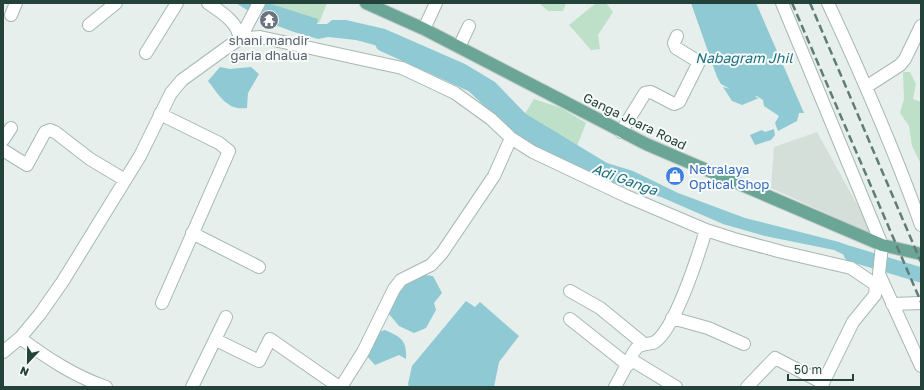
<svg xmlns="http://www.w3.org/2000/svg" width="924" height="390" viewBox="0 0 924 390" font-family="'Golos Text',sans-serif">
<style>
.built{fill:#d4dfda}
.green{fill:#bfe0c8}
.water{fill:#8ec9d4}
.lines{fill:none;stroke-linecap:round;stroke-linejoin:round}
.river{stroke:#8ec9d4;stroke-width:15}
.minor-casing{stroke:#a8b8b2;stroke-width:14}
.major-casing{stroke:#c2cac8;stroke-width:14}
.minor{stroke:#fff;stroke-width:12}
.major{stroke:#6aa596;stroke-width:12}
.rail{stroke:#5f7d75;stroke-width:2.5;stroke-dasharray:8 4;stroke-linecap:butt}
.labels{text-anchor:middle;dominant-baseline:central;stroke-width:4;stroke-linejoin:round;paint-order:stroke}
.worship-label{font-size:13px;fill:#5b616d;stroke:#f7fbf9}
.street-label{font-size:13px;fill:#24423a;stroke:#f7fbf9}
.shop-label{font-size:13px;fill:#366cbe;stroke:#f7fbf9;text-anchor:start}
.water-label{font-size:14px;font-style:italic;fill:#1c6f80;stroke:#f7fbf9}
</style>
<rect width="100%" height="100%" fill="#e6efeb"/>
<!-- built -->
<path class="built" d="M817,132L874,235L771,188L774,147Z"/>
<!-- green -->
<path class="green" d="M257,3H327L319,23L283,18Z
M539,3H566L563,11H548Z
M596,3H606L613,12L598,35L600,49L591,50L569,25Z
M903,72H910L916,84L913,99L921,102V164L912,146L909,126L900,113L904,99Z
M534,99L561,108L586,123L577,146L524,115Z"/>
<!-- water -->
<path class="water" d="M236,3H268L318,19L317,24H327L332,20H346L385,29L465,64L495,82L526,114L607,163L633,171L678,193L745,218L839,242L867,252L872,266H867L834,250L765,236L723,224L661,197L642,192L603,169L588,165L559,151L511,118L467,83L437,66L404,53L356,40L328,37L318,39L294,32L264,21Z
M691,3H756L804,113H799L797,121L778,131L775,123L779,116L764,106L763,100L757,96L755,97L759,98L742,105L732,101L723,87L730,89L721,84L717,77Z
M220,67L230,69L251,67L259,74L248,93L247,108C227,111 219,95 208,81Z
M774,129L775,135L771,140L755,145L750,135L762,130L765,132Z
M416,274L433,276L442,293L434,303L436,310L426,328L414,333L399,326L389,314L402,285Z
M466,301L475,307L480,302L519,336L499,362L494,387H409L408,384L412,366Z
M385,330C401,337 407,340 406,359L399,355L375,365L366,355L374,345L375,333Z"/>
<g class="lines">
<!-- river -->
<path class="river" d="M383,44L473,85L514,123L568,159L631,181
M851,254L921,275"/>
<!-- minor casing -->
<g class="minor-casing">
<path id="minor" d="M208,3C222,13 237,21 240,39
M782,3L882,245L879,274L921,366
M828,3C862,76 894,149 921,225
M11,15L16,3
M89,25L116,3
M424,29L436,3
M240,39L259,3
M459,47L469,26
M146,53L177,3
M866,87L900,65L905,59L921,26
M160,114L219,143L229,151L162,303
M621,132L645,93L651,92L674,104L679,102L699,62L676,48L674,43L677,36
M3,140L11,128
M3,150L27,165L45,132L50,130L55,132L90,159L125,180
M192,233L259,267
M570,291L600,308L644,344
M892,304L921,303
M672,318L708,328L744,344
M570,319L628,365
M20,338C47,358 74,376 106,387
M216,340L259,361L270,339L339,387
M3,352L20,338L40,314L63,281L140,156L171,93L182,80L229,46L240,39L260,37L402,68L455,93L491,119L511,138L533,152L626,196L706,230L734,239L782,252L851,268L876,285L884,287
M192,387L226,317
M341,387L363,352L394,289L401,280L431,265L442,253L494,176L511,138
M615,387L630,359
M676,387L630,359C637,345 638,345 653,343C674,333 699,253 706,230
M747,387L775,358L823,383
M821,387L853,322L875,295L876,285"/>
</g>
<!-- major casing -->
<g class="major-casing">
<path id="major" d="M366,3L424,29L646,144L882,245L921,254"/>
</g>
<!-- minor -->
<use href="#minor" class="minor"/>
<!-- major -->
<use href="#major" class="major"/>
<!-- rail -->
<path class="rail" d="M792,3L921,302
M810,3L921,262"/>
</g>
<!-- icons -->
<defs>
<g id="temple-disc" transform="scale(1)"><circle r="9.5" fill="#6b7280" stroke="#f7fbf9"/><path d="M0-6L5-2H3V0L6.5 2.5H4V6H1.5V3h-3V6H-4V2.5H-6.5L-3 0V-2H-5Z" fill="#fff"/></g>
<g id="shop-disc" transform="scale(1)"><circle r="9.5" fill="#3f7fe0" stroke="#f7fbf9"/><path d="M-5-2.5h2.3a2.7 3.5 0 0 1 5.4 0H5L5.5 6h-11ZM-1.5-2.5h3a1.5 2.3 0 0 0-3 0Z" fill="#fff"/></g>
</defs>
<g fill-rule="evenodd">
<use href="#temple-disc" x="269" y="20"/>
<use href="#shop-disc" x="675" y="176"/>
</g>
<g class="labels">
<!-- worship labels -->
<g class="worship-label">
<text x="269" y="40">shani mandir<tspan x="269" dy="15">garia dhalua</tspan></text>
</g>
<!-- street labels -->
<g class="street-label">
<text transform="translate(635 121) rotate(26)">Ganga Joara Road</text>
</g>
<!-- shop labels -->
<g class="shop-label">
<text x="689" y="169">Netralaya<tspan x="689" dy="15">Optical Shop</tspan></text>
</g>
<!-- water labels -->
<g class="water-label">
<text x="744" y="57">Nabagram Jhil</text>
<text transform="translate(625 179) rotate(20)">Adi Ganga</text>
</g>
</g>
<!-- border -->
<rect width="924" height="390" fill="none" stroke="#24423a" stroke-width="8"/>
<!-- north arrow -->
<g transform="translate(28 362) rotate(202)" stroke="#f7fbf9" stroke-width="3" paint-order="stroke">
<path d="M0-3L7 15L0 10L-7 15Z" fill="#24423a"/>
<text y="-6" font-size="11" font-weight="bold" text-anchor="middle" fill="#24423a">N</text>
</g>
<!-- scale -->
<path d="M788 374v6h65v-6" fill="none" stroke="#24423a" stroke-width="2"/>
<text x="794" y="374" font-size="12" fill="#24423a" stroke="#f7fbf9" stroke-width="3" paint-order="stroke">50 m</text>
</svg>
